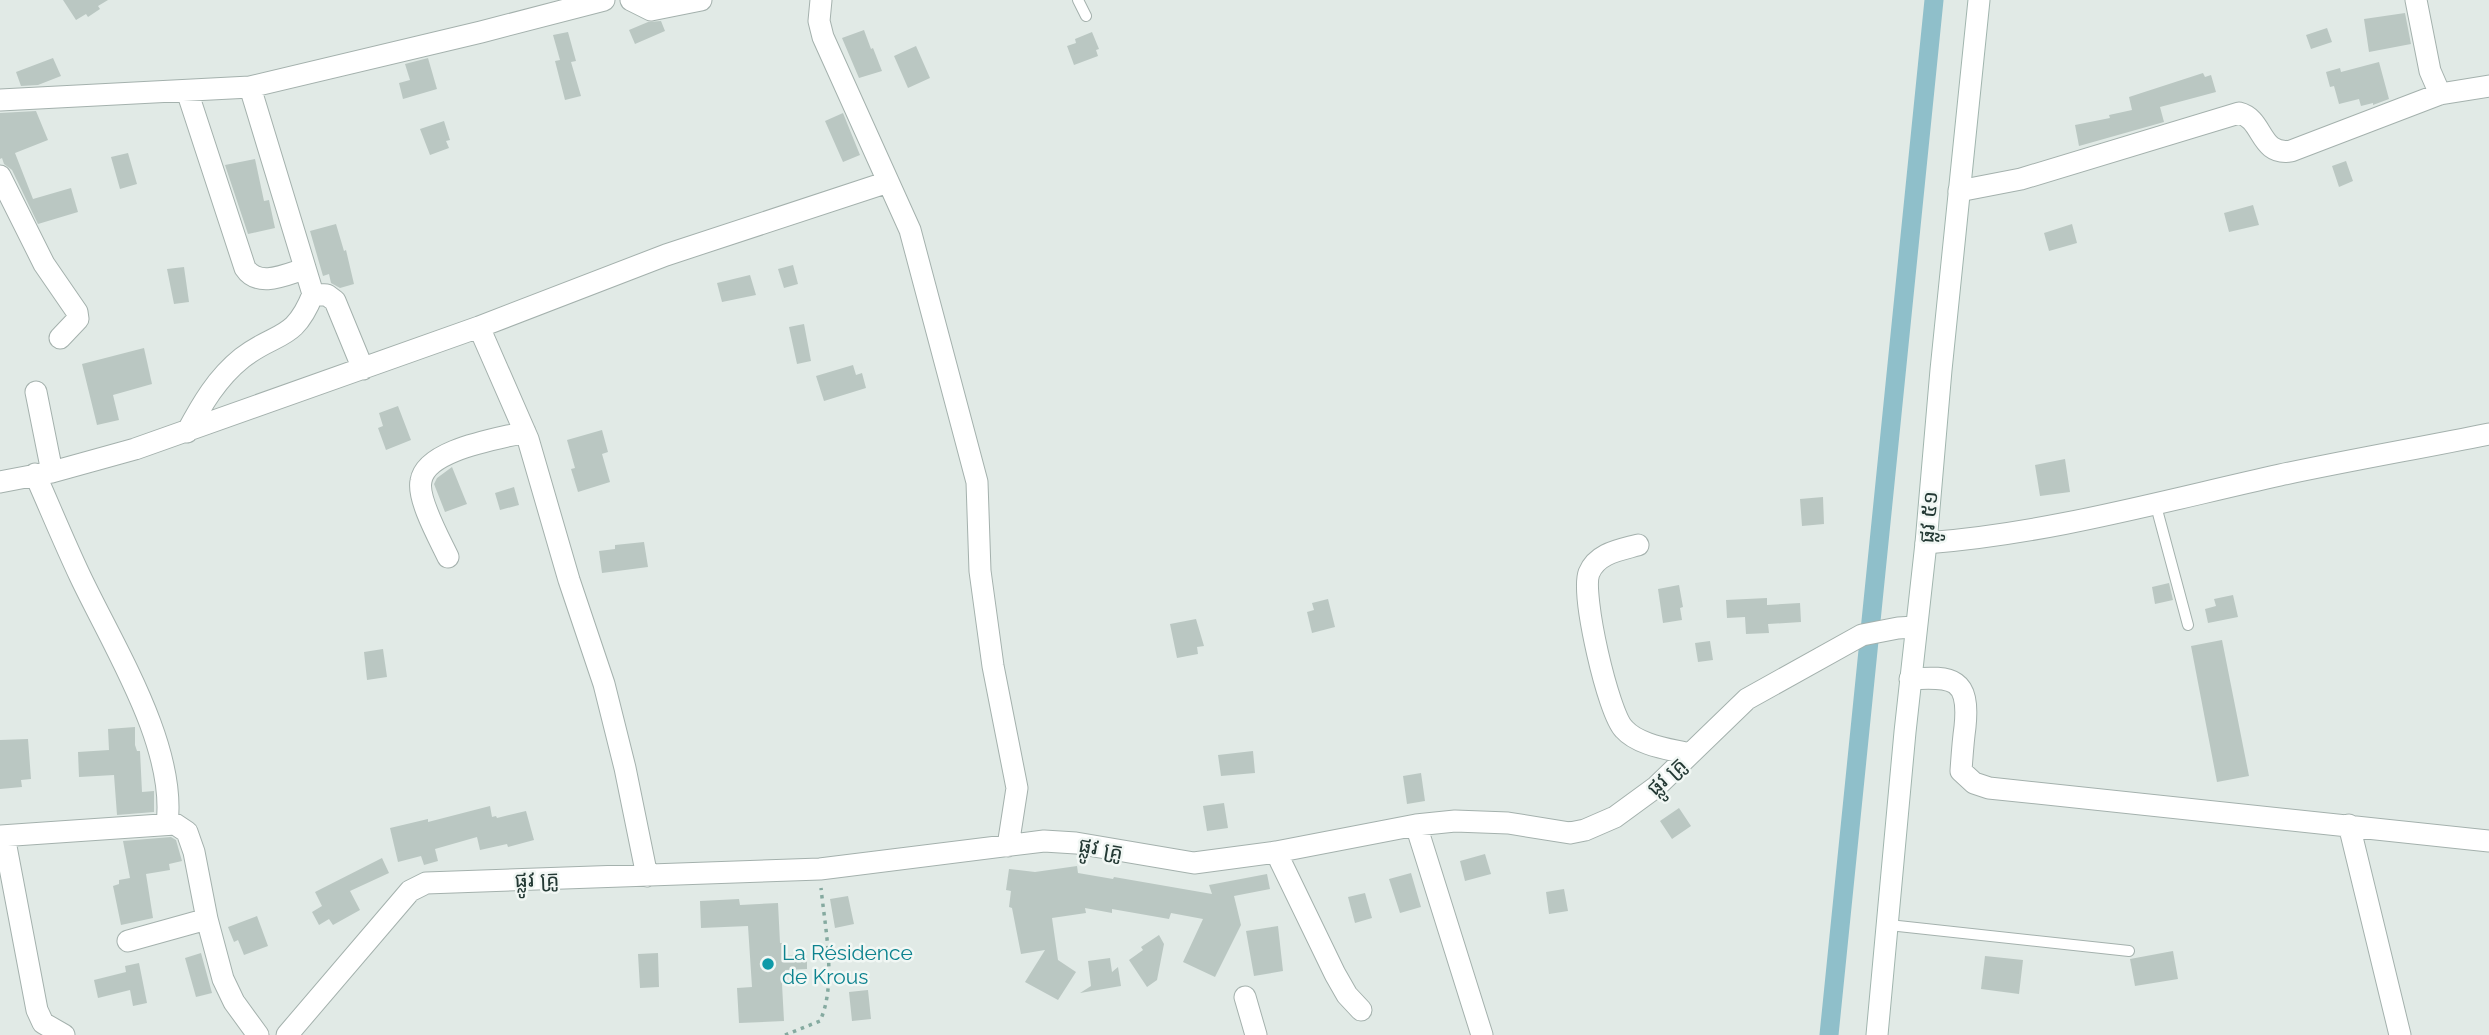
<svg xmlns="http://www.w3.org/2000/svg" width="2489" height="1035" viewBox="0 0 2489 1035" font-family="Raleway,'Noto Sans Khmer',sans-serif">
<style>
.lines{fill:none;stroke-linecap:round;stroke-linejoin:round}
.canal{stroke:#8fbfca;stroke-width:19}
.building{fill:#bac7c2}
.lane-casing{stroke:#a4b1ad;stroke-width:12}
.street-casing{stroke:#a4b1ad;stroke-width:23}
.secondary-casing{stroke:#a1b5ae;stroke-width:23}
.path{stroke:#85aaa0;stroke-width:3.5;stroke-dasharray:3.5 5;stroke-linecap:butt}
.lane{stroke:#fff;stroke-width:10}
.street{stroke:#fff;stroke-width:21}
.secondary{stroke:#fff;stroke-width:21}
.culture-dot{fill:#0f9aa8;stroke:#f1f7f4;stroke-width:2.5}
.labels{text-anchor:middle;dominant-baseline:central;stroke-width:5;stroke-linejoin:round;paint-order:stroke}
.street-label{font-size:21px;fill:#233934;stroke:#f1f7f4}
.culture-label{font-size:21px;fill:#0d838f;stroke:#f1f7f4;text-anchor:start}
</style>
<rect width="100%" height="100%" fill="#e1eae6"/>
<g class="lines">
<!-- canal -->
<path class="canal" d="M1829,1035L1934,0"/>
</g>
<!-- building -->
<path class="building" d="M63,0H108L98,6L100,9L88,17L86,14L76,20Z
M2405,13L2411,44L2369,52L2364,19Z
M661,21L665,31L635,44L629,30L648,22Z
M2327,28L2332,42L2311,49L2306,35Z
M864,30L871,49L873,48L882,71L859,78L842,38Z
M568,32L576,61L571,62L581,96L565,100L555,61L560,60L553,35Z
M1092,32L1099,49L1096,50L1098,56L1074,65L1067,46L1076,43L1075,39Z
M916,46L930,78L908,88L894,56Z
M53,58L61,76L38,85L21,86L16,72Z
M428,58L437,89L403,99L399,83L410,80L405,64Z
M2379,62L2389,99L2373,105V103L2361,106L2359,99L2339,104L2334,86L2330,87L2326,72L2340,68L2341,72Z
M2203,73L2205,77L2211,75L2216,92L2160,107L2164,122L2079,146L2075,125L2110,118L2109,115L2132,110L2129,97Z
M36,111L48,140L15,153L33,199L71,188L78,212L38,224L12,170L4,164L2,158L0,159V113Z
M843,113L860,155L843,162L825,121Z
M444,121L450,140L446,141L449,148L430,155L420,129Z
M128,153L137,184L120,189L111,157Z
M255,159L264,201L269,200L275,228L248,234L225,165Z
M2346,161L2353,181L2339,187L2332,166Z
M2253,205L2259,225L2229,232L2224,213Z
M336,224L344,251L346,250L354,284L340,288L331,283L329,274L323,276L310,231Z
M2072,224L2077,243L2049,251L2044,233Z
M793,265L798,284L784,288L778,269Z
M184,267L189,302L174,304L167,269Z
M750,275L756,295L722,302L717,283Z
M804,324L811,361L797,364L789,327Z
M144,348L152,384L113,395L119,420L97,425L82,364Z
M853,365L856,375L862,373L866,388L824,401L816,376Z
M398,406L411,440L386,450L378,428L383,426L379,413Z
M602,430L608,452L602,454L610,482L578,492L571,469L575,468L567,440Z
M2065,459L2070,492L2040,496L2035,465Z
M452,467L467,504L445,512L434,484L437,478Z
M514,487L519,505L500,510L495,493Z
M1823,497L1824,524L1802,526L1800,499Z
M644,542L648,567L602,573L599,551L615,549V545Z
M2169,583L2173,600L2155,604L2152,587Z
M1679,585L1683,607L1680,608L1682,620L1663,623L1658,589Z
M2233,595L2238,617L2208,623L2205,609L2216,606L2214,599Z
M1767,598V605L1800,603L1801,622L1768,624L1769,633L1746,634L1745,617L1727,618L1726,600Z
M1328,599L1335,627L1312,633L1307,612L1314,610L1312,603Z
M1196,619L1204,646L1197,647L1198,654L1177,658L1170,624Z
M2222,640L2249,776L2217,782L2191,646Z
M1710,641L1713,660L1698,662L1695,643Z
M383,649L387,677L367,680L364,652Z
M135,727V745L137,751H140L142,792L154,791V812L117,815L114,775L79,777L78,752L109,750L108,729Z
M28,739L31,779L21,780L22,787L0,789V740Z
M1253,751L1255,773L1221,776L1218,755Z
M1421,773L1425,801L1407,804L1403,776Z
M1224,803L1228,828L1207,831L1203,806Z
M490,806L492,817L496,816L497,818L526,811L534,840L508,847L507,844L480,850L477,837L435,849L438,861L424,865L421,856L398,862L390,828L428,819V822Z
M1679,808L1691,826L1672,839L1660,821Z
M171,837L176,840L182,861L169,864L170,870L146,874L153,918L121,925L113,886L119,884V880L130,878L123,841Z
M1485,854L1491,874L1465,881L1460,861Z
M382,858L389,873L350,891L360,910L333,925L329,919L319,925L312,912L322,906L315,892Z
M1077,866L1078,873L1113,879L1114,877L1212,894L1209,885L1267,874L1270,889L1234,896L1241,925L1215,977L1183,962L1203,919L1171,913L1169,919L1112,909V913L1085,908L1086,913L1052,918L1058,960L1076,972L1058,1000L1025,982L1045,950L1021,954L1012,908L1009,907L1011,891L1006,890L1009,869L1035,872Z
M1411,873L1421,907L1400,913L1389,879Z
M1564,889L1568,911L1549,914L1546,892Z
M1365,893L1372,918L1355,923L1348,897Z
M848,896L854,924L835,928L830,899Z
M739,899L740,905L778,903L780,943H784V956L807,955V969L785,970L786,984H782L784,1021L739,1023L737,988L752,987L748,926L701,928L700,901Z
M257,916L268,946L244,955L238,940L234,942L228,927Z
M1278,926L1283,971L1254,976L1246,931Z
M1159,935L1164,944L1157,980L1147,987L1129,960L1143,950L1141,947Z
M2173,951L2178,979L2135,986L2130,959Z
M201,953L212,993L196,997L185,958Z
M658,953L659,987L640,988L638,954Z
M1985,956L2023,960L2019,994L1981,989Z
M1110,958L1112,972L1118,967L1121,986L1080,993L1091,986L1088,961Z
M139,963L147,1003L133,1006L130,990L98,998L94,980L126,972L125,966Z
M868,990L871,1019L852,1021L849,992Z"/>
<g class="lines">
<!-- lane casing -->
<g class="lane-casing">
<path id="lane" d="M1078,0L1086,16
M2156,506L2188,625
M1889,925L2129,951"/>
</g>
<!-- street casing -->
<g class="street-casing">
<path id="street" d="M631,0L651,10L701,0
M821,0L819,21L823,37L910,230L977,482L980,571L993,666L1017,788L1008,846
M2416,0L2430,71L2440,94
M250,87L313,294L327,295L335,301L363,369
M187,91L245,268C258,288 285,275 304,269
M0,100L250,87L481,32L604,0
M0,176L44,264L77,312L78,319L60,338
M1959,191L2021,179L2239,113C2264,119 2259,156 2291,151L2440,94L2489,86
M479,327L528,439L569,580L604,684L625,768L647,876
M36,392L52,472
M187,432C202,404 217,378 242,358C277,331 294,342 313,294
M35,474C50,508 64,542 80,576C113,646 177,746 167,824
M0,482L52,472L135,449L479,327L666,255L888,182
M1926,543C2046,534 2163,501 2280,475C2350,460 2420,448 2489,434
M1638,545C1620,550 1597,553 1589,573C1581,594 1608,713 1624,729C1638,745 1669,749 1689,754
M448,557C440,540 417,499 421,481C426,449 499,439 525,432
M1910,679C1953,676 1970,678 1965,727C1963,741 1962,756 1961,771L1974,783L1989,788L2489,841
M1416,825L1482,1035
M2349,825L2400,1035
M0,836L175,824L187,832L194,852L207,919L223,979L234,1002L258,1035
M4,836L37,1010L43,1023L64,1035
M1276,852L1335,974L1347,995L1361,1010
M128,941L207,919
M1245,997L1256,1035
M287,1035L410,891L426,883L820,869L1044,841L1076,843L1194,863L1276,852L1416,825L1455,821L1508,823L1570,833L1585,830L1615,817L1656,787L1747,699L1862,635L1898,628L1915,627"/>
</g>
<!-- secondary casing -->
<g class="secondary-casing">
<path id="secondary" d="M1877,1035L1905,732L1926,543L1941,370L1979,0"/>
</g>
<!-- path -->
<path class="path" d="M785,1035L820,1021C837,984 825,928 821,888"/>
<!-- lane -->
<use href="#lane" class="lane"/>
<!-- street -->
<use href="#street" class="street"/>
<!-- secondary -->
<use href="#secondary" class="secondary"/>
</g>
<!-- markers -->
<circle class="culture-dot" cx="768" cy="964" r="7"/>
<g class="labels">
<!-- street labels -->
<g class="street-label">
<text transform="translate(1928 517) rotate(-85)">ផ្លូវ ៥១</text>
<text transform="translate(1666 776) rotate(-43)">ផ្លូវ គ្រូ</text>
<text transform="translate(1101 848) rotate(10)">ផ្លូវ គ្រូ</text>
<text transform="translate(537 879) rotate(-2)">ផ្លូវ គ្រូ</text>
</g>
<!-- culture labels -->
<g class="culture-label">
<text x="782" y="952">La Résidence<tspan x="782" dy="24">de Krous</tspan></text>
</g>
</g>
</svg>
